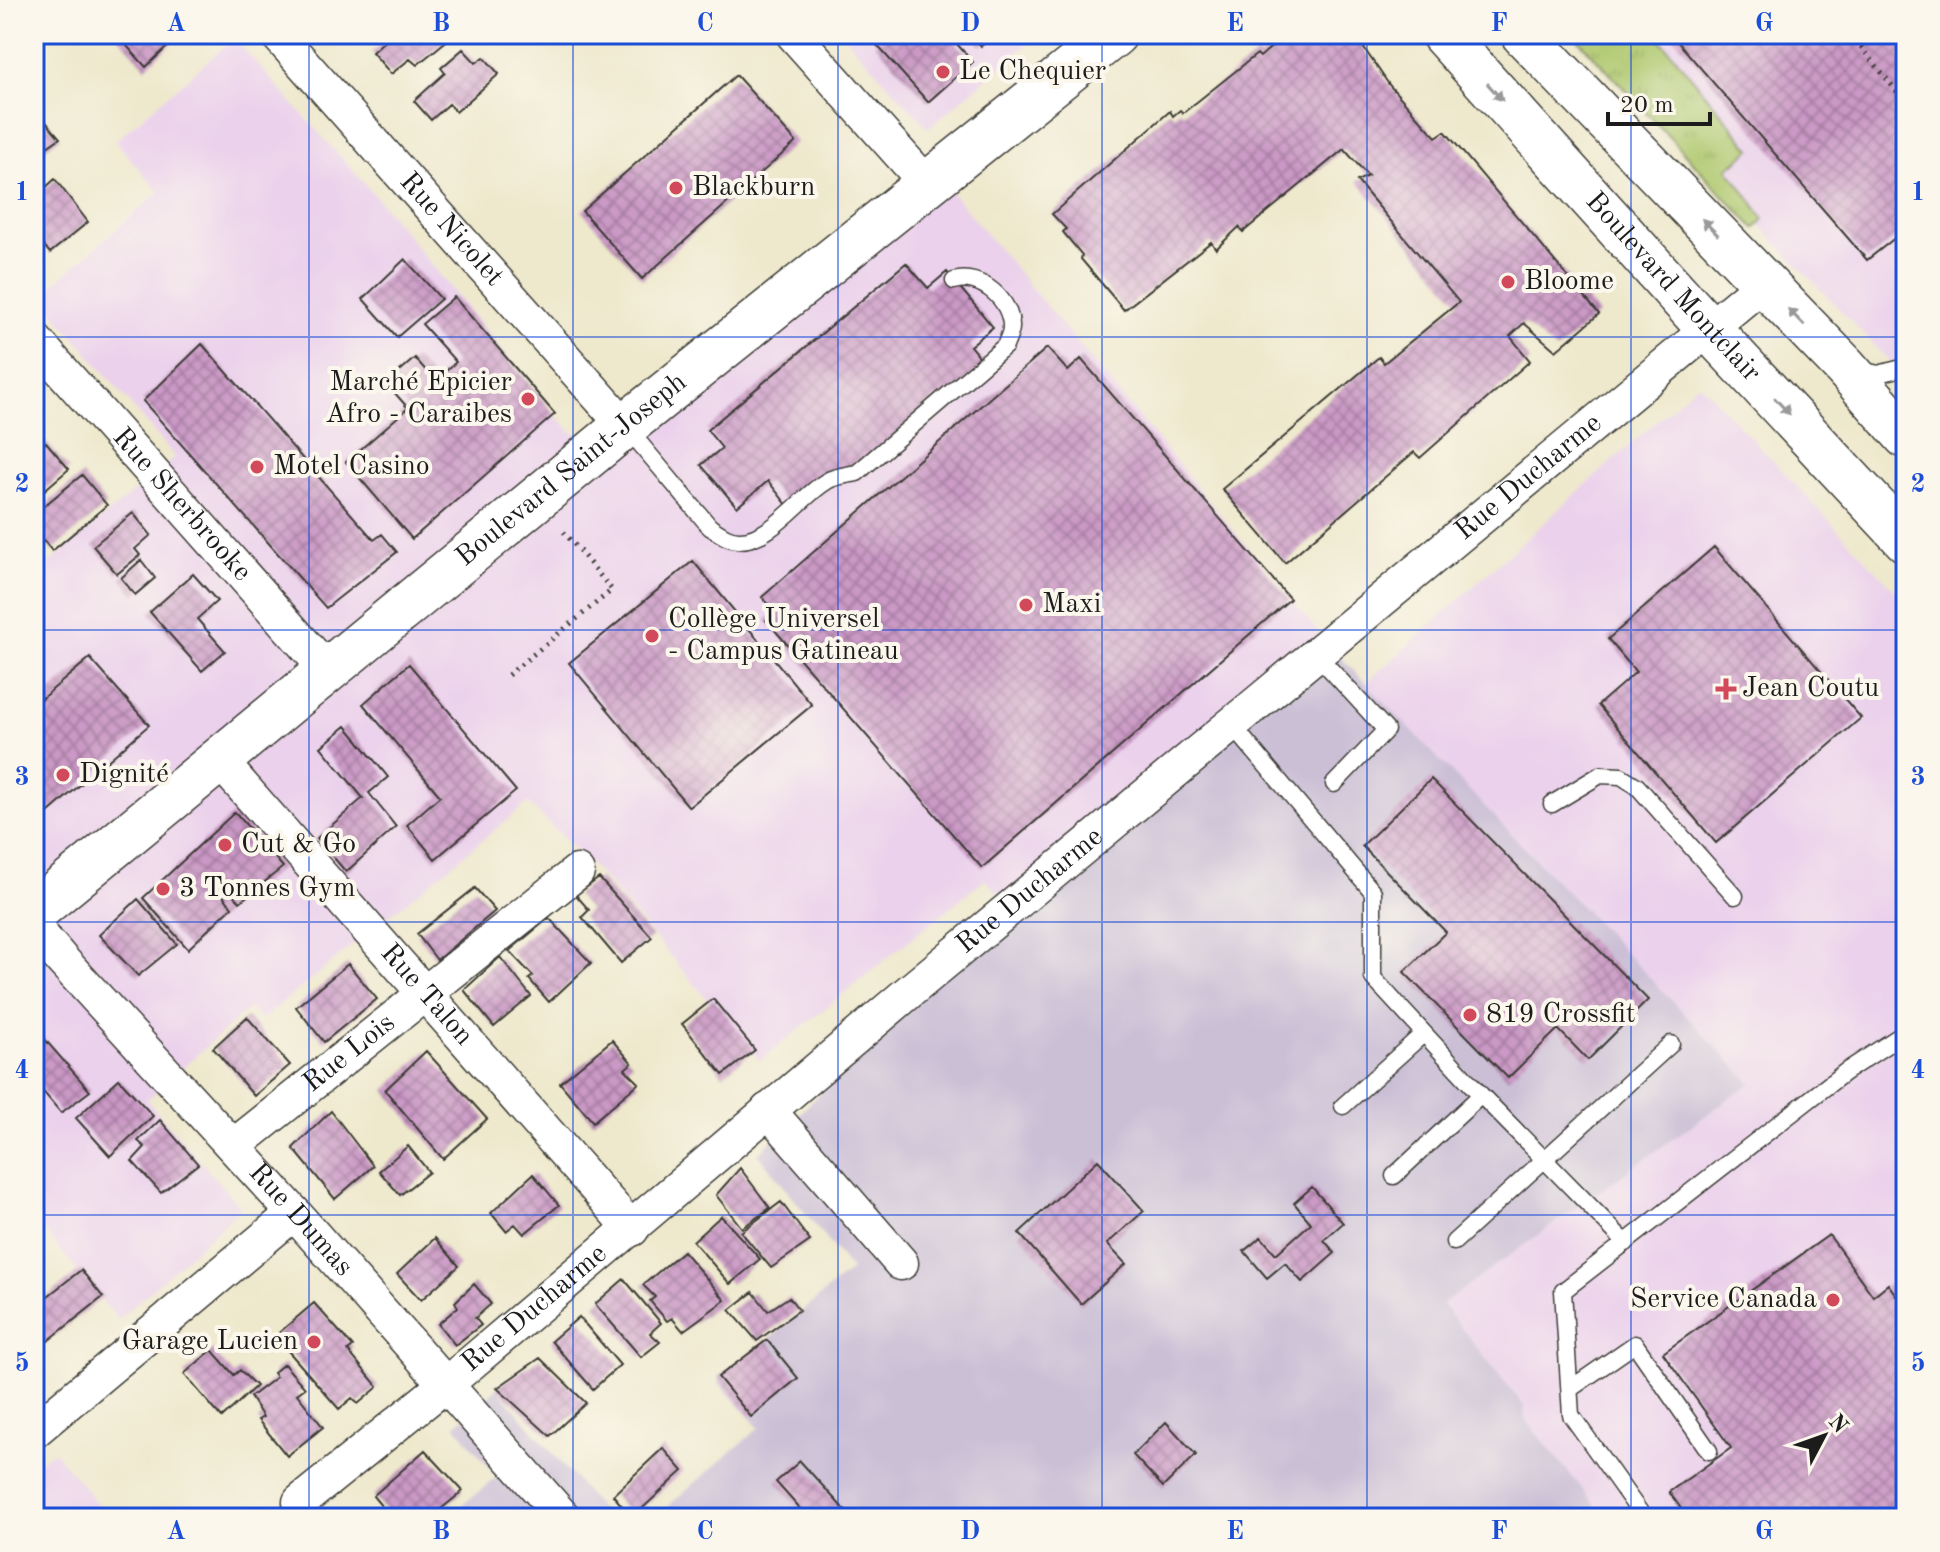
<svg xmlns="http://www.w3.org/2000/svg" width="1940" height="1552" viewBox="0 0 1940 1552" font-family="'Old Standard TT',serif">
<style>
.built{fill:#ebd1ec}
.industrial{fill:#cbbfd6}
.grass{fill:url(#grass-tufts);stroke:#657244;stroke-width:2}
.building{fill:url(#building-cross-hatch)}
.lines{fill:none;stroke-linecap:round;stroke-linejoin:round}
.lane-casing{stroke:#3c3b36;stroke-width:19}
.street-casing{stroke:#3c3b36;stroke-width:37}
.secondary-casing{stroke:#3c3b36;stroke-width:47}
.path{stroke:#3c3b36;stroke-width:5;stroke-dasharray:2 6;stroke-linecap:butt}
.lane{stroke:#fff;stroke-width:16}
.street{stroke:#fff;stroke-width:34}
.secondary{stroke:#fff;stroke-width:44}
.oneway{fill:#999}
.grid{fill:none;stroke:#1d4ed8;stroke-width:2;stroke-opacity:0.55}
.poi-dot{fill:#d1495b;stroke:#fbf7ec;stroke-width:3}
.labels{text-anchor:middle;dominant-baseline:central;stroke-width:8;stroke-linejoin:round;paint-order:stroke}
.poi-label{font-size:28px;fill:#1c1c1c;stroke:#fbf7ec;text-anchor:start}
.street-label{font-size:28px;fill:#1c1c1c;stroke:#fbf7ec}
.neatline{fill:none;stroke:#1d4ed8;stroke-width:3}
.grid-label{font-size:26px;text-anchor:middle;font-weight:bold;fill:#1d4ed8}
</style>
<defs>
<pattern id="grass-tufts" width="24" height="20" patternUnits="userSpaceOnUse" patternTransform="scale(2)"><rect width="24" height="20" fill="#aec86d"/><path d="M3 7l-1-3M5 7V3M7 7l1-3M15 17l-1-3M17 17v-4M19 17l1-3" fill="none" stroke="#95ab5e"/></pattern>
<pattern id="building-cross-hatch" width="8" height="8" patternUnits="userSpaceOnUse" patternTransform="scale(2)"><rect width="8" height="8" fill="#cb99c6"/><path d="M0 0l8 8M0 8l8-8" fill="none" stroke="#a47ca0"/></pattern>
</defs>
<rect width="100%" height="100%" fill="#fbf7ec"/>
<filter id="ink" filterUnits="userSpaceOnUse"><feTurbulence type="fractalNoise" baseFrequency=".0125" numOctaves="2"/><feDisplacementMap in="SourceGraphic" scale="16" xChannelSelector="R" yChannelSelector="G"/><feConvolveMatrix kernelMatrix="1 2 1 2 8 2 1 2 1" color-interpolation-filters="sRGB"/></filter>
<filter id="wash" filterUnits="userSpaceOnUse"><feTurbulence type="fractalNoise" baseFrequency=".006" numOctaves="4" result="noise"/><feDisplacementMap in="SourceGraphic" scale="32" xChannelSelector="R" yChannelSelector="G"/><feGaussianBlur stdDeviation="1.8" result="paint"/><feColorMatrix in="noise" values="0 0 0 0 0 0 0 0 0 0 0 0 0 0 0 0 0 1.4 0 .05"/><feComposite in="paint" operator="in"/></filter>
<g filter="url(#wash)">
<rect width="100%" height="100%" fill="#eee8cc"/>
<!-- built -->
<path class="built" d="M842,34H1040L928,128Z
M1579,34H1906V379L1585,42Z
M234,38L370,190L555,415L593,452L938,176L1329,645L1011,907L985,879L760,1061L603,877L528,803L261,1020L249,1008L147,1100L241,1208L118,1320L41,1227L34,1232V576L175,457L40,296L159,192L115,141Z
M1699,383L1906,602V1518H1606L1525,1419L1524,1406L1442,1304L1751,1083L1365,684Z
M54,1451L109,1518H34V1466Z"/>
<!-- industrial -->
<path class="industrial" d="M1329,645L1751,1083L1442,1304L1524,1406L1525,1419L1606,1518H654L759,1428L718,1382L851,1270L758,1154L1011,907Z
M497,1388L608,1518H446L497,1477L455,1425Z"/>
<!-- grass -->
<path class="grass" d="M1573,34H1656L1751,149L1728,169L1764,219L1755,229Z"/>
<g id="blocks">
<!-- building -->
<path class="building" d="M116,34H181L146,67Z
M392,34H446L450,38L417,65L410,59L391,74L372,52Z
M886,34H948L973,62L928,102L875,43Z
M972,34H996L981,46Z
M1286,34H1354L1390,86L1436,137L1445,131L1599,314L1556,351L1524,323L1510,336L1530,361L1420,458L1414,452L1285,563L1222,489L1379,357L1384,363L1459,302L1357,181L1368,176L1344,149L1243,232L1239,227L1216,249L1211,242L1124,310L1081,259L1082,255L1063,232L1066,229L1052,214L1170,111L1173,116L1180,110L1183,113L1257,54L1260,57Z
M1671,34H1906V229L1867,260Z
M463,49L476,63L484,57L499,74L456,112L449,104L431,120L414,101L445,73L441,68Z
M736,75L796,142L642,279L582,211Z
M40,115L60,138L34,156V121Z
M55,179L88,222L50,253L34,234V198Z
M405,259L441,299L397,337L363,299Z
M906,263L928,288L947,272L993,327L970,346L986,365L857,473L828,480L792,511L768,481L737,507L701,465L722,448L707,430Z
M454,297L555,414L412,539L346,462L408,408L386,383L415,358L435,381L456,362L422,324Z
M202,344L374,540L382,534L397,552L326,608L143,401Z
M1047,348L1068,371L1081,359L1290,599L982,868L766,620L775,612L762,597Z
M46,442L69,469L34,499V452Z
M82,475L107,505L52,551L44,541L37,547L34,543V514Z
M133,513L151,535L135,549L140,555L117,574L93,546Z
M1714,547L1861,718L1716,843L1598,705L1636,672L1608,639Z
M141,560L155,578L135,595L121,578Z
M693,561L812,705L689,807L569,663Z
M193,574L217,601L197,619L225,651L202,671L150,612Z
M90,658L149,725L34,825V705Z
M409,664L516,791L435,859L407,825L440,796L363,704Z
M346,726L388,777L369,793L396,827L346,872L317,838L363,798L321,747Z
M1431,779L1648,1000L1588,1060L1558,1029L1508,1078L1404,972L1446,932L1362,846Z
M235,812L283,867L240,902L227,888L220,892L232,907L188,949L143,898Z
M599,878L652,937L621,963L582,917L589,910L576,895Z
M475,888L495,911L437,960L417,934Z
M138,899L177,944L138,976L99,935Z
M549,918L591,963L549,1002L529,979L533,976L509,951Z
M500,957L531,996L494,1027L464,990Z
M348,964L377,999L324,1042L296,1007Z
M713,999L755,1050L723,1075L682,1024Z
M247,1017L290,1065L254,1096L213,1048Z
M34,1027L90,1091L61,1113L34,1081Z
M612,1040L632,1063L625,1069L639,1083L593,1122L560,1083Z
M426,1051L487,1119L443,1159L385,1090Z
M119,1079L153,1116L110,1156L76,1118Z
M331,1111L373,1166L335,1199L293,1148Z
M160,1120L198,1164L161,1193L132,1161L145,1147L138,1141Z
M408,1146L429,1172L400,1195L379,1171Z
M1098,1160L1144,1211L1107,1244L1126,1264L1081,1304L1019,1233Z
M740,1168L770,1208L742,1228L716,1195Z
M533,1174L559,1205L524,1234L515,1224L506,1231L491,1213Z
M1312,1187L1343,1223L1324,1240L1335,1253L1302,1282L1285,1263L1267,1278L1244,1251L1261,1237L1276,1254L1311,1223L1294,1203Z
M781,1202L810,1241L771,1268L741,1232Z
M721,1216L760,1259L730,1284L693,1241Z
M1829,1235L1873,1296L1888,1284L1906,1309V1518H1688L1669,1492L1731,1448L1663,1353Z
M435,1238L459,1266L421,1300L397,1274Z
M683,1251L725,1300L683,1331L672,1318L667,1321L650,1301L655,1297L643,1285Z
M81,1270L103,1297L34,1352V1307Z
M624,1279L661,1323L650,1333L660,1342L641,1357L595,1304Z
M474,1284L491,1304L475,1318L481,1325L455,1345L438,1324L458,1307L455,1302Z
M753,1292L768,1311L789,1297L799,1310L757,1341L730,1310Z
M314,1303L353,1347L348,1351L378,1387L358,1404L352,1398L339,1409L275,1336Z
M579,1317L620,1365L593,1389L551,1341Z
M767,1340L798,1378L751,1417L718,1377Z
M212,1350L234,1375L240,1370L256,1386L222,1418L184,1374Z
M540,1358L586,1403L550,1436L497,1388Z
M284,1364L305,1388L297,1394L323,1427L287,1456L258,1420L263,1417L250,1397L276,1377L273,1373Z
M1166,1422L1196,1455L1163,1487L1133,1455Z
M663,1448L683,1471L632,1518L613,1495Z
M425,1450L463,1491L430,1518H391L373,1496Z
M800,1461L852,1518H808L776,1482Z"/>
</g>
</g>
<g filter="url(#ink)">
<use href="#blocks" fill-opacity="0" stroke="#3c3b36" stroke-width="2"/>
<g class="lines">
<!-- lane casing -->
<g class="lane-casing">
<path id="lane" d="M1861,370L1878,374L1906,367
M627,428L710,527C719,533 728,540 739,540C771,541 801,496 827,481C835,476 848,475 857,473L1005,346C1007,341 1011,333 1011,328C1012,300 980,273 954,281
M1317,655L1386,730L1334,784
M1232,725L1373,892V978L1481,1095L1626,1243
M1552,804L1600,775L1621,776L1637,786L1735,896
M1343,1106L1423,1034
M1394,1176L1481,1095
M1454,1242L1671,1044
M1570,1389L1635,1344L1709,1451
M1644,1518L1571,1415L1563,1291L1845,1072L1906,1032"/>
</g>
<!-- street casing -->
<g class="street-casing">
<g id="street">
<path id="s1" d="M277,34L625,426"/>
<path d="M793,34L927,184"/>
<path id="s2" d="M34,339L328,671"/>
<path id="s3" d="M220,761L632,1229"/>
<path id="s4" d="M34,927L62,960L294,1213L564,1518"/>
<path d="M768,1110L901,1263"/>
<path id="s5" d="M234,1146L577,872"/>
<path d="M34,1431L294,1213"/>
<path id="s6" d="M300,1502L445,1385L910,991L1764,283"/>
</g>
</g>
<!-- secondary casing -->
<g class="secondary-casing">
<g id="secondary">
<path id="s7" d="M1443,34L1709,329L1906,540"/>
<path d="M1523,34L1845,367L1906,436"/>
<path id="s8" d="M34,912L625,426L1115,34"/>
</g>
</g>
<!-- path -->
<path class="path" d="M1851,34L1906,103
M508,675L612,590L564,532"/>
<!-- lane -->
<use href="#lane" class="lane"/>
<!-- street -->
<use href="#street" class="street"/>
<!-- secondary -->
<use href="#secondary" class="secondary"/>
</g>
<!-- one-way arrows -->
<defs><path id="oneway-solid" d="M-6-.8H1V-3.2L6.5 0L1 3.2V.8H-6Z" transform="scale(2)"/></defs>
<g class="oneway">
<use href="#oneway-solid" transform="translate(1495 92) rotate(48)"/>
<use href="#oneway-solid" transform="translate(1710 227) rotate(-134)"/>
<use href="#oneway-solid" transform="translate(1796 317) rotate(-134)"/>
<use href="#oneway-solid" transform="translate(1782 406) rotate(47)"/>
</g>
</g>
<!-- grid -->
<path class="grid" d="M309,34V1518M573,34V1518M838,34V1518M1102,34V1518M1367,34V1518M1631,34V1518M34,337H1906M34,630H1906M34,922H1906M34,1215H1906"/>
<!-- markers -->
<g class="poi-dot">
<circle cx="943" cy="72" r="8"/>
<circle cx="676" cy="188" r="8"/>
<circle cx="1508" cy="282" r="8"/>
<circle cx="528" cy="399" r="8"/>
<circle cx="257" cy="467" r="8"/>
<circle cx="1026" cy="605" r="8"/>
<circle cx="652" cy="636" r="8"/>
<path d="M1722 677h8v8h8v8h-8v8h-8v-8h-8v-8h8z"/>
<circle cx="63" cy="775" r="8"/>
<circle cx="225" cy="845" r="8"/>
<circle cx="163" cy="889" r="8"/>
<circle cx="1470" cy="1015" r="8"/>
<circle cx="1833" cy="1300" r="8"/>
<circle cx="314" cy="1342" r="8"/>
</g>
<g class="labels">
<!-- poi labels -->
<g class="poi-label">
<text x="959" y="72">Le Chequier</text>
<text x="692" y="188">Blackburn</text>
<text x="1524" y="282">Bloome</text>
<text x="512" y="383" text-anchor="end">Marché Epicier<tspan x="512" dy="32">Afro - Caraibes</tspan></text>
<text x="273" y="467">Motel Casino</text>
<text x="1042" y="605">Maxi</text>
<text x="668" y="620">Collège Universel<tspan x="668" dy="32">- Campus Gatineau</tspan></text>
<text x="1742" y="689">Jean Coutu</text>
<text x="79" y="775">Dignité</text>
<text x="241" y="845">Cut &amp; Go</text>
<text x="179" y="889">3 Tonnes Gym</text>
<text x="1486" y="1015">819 Crossfit</text>
<text x="1817" y="1300" text-anchor="end">Service Canada</text>
<text x="298" y="1342" text-anchor="end">Garage Lucien</text>
</g>
<!-- street labels -->
<g class="street-label">
<text stroke="none"><textPath href="#s1" startOffset="262">Rue Nicolet</textPath></text>
<text stroke="none"><textPath href="#s7" startOffset="342">Boulevard Montclair</textPath></text>
<text stroke="none"><textPath href="#s8" startOffset="696">Boulevard Saint-Joseph</textPath></text>
<text stroke="none"><textPath href="#s6" startOffset="1600">Rue Ducharme</textPath></text>
<text stroke="none"><textPath href="#s2" startOffset="222">Rue Sherbrooke</textPath></text>
<text stroke="none"><textPath href="#s6" startOffset="952">Rue Ducharme</textPath></text>
<text stroke="none"><textPath href="#s3" startOffset="312">Rue Talon</textPath></text>
<text stroke="none"><textPath href="#s5" startOffset="148">Rue Lois</textPath></text>
<text stroke="none"><textPath href="#s4" startOffset="396">Rue Dumas</textPath></text>
<text stroke="none"><textPath href="#s6" startOffset="304">Rue Ducharme</textPath></text>
</g>
</g>
<!-- margin -->
<rect width="1940" height="1552" fill="none" stroke="#fbf7ec" stroke-width="88"/>
<!-- north arrow -->
<g transform="translate(1824 1436) rotate(49)" stroke="#fbf7ec" stroke-width="6" paint-order="stroke">
<path d="M0-6L14 30L0 20L-14 30Z" fill="#1c1c1c"/>
<text y="-12" font-size="22" font-weight="bold" text-anchor="middle" fill="#1c1c1c">N</text>
</g>
<!-- scale -->
<path d="M1608 112v12h102v-12" fill="none" stroke="#1c1c1c" stroke-width="4"/>
<text x="1620" y="112" font-size="24" fill="#1c1c1c" stroke="#fbf7ec" stroke-width="6" paint-order="stroke">20 m</text>
<rect x="44" y="44" width="1852" height="1464" class="neatline"/>
<g class="grid-label">
<text x="176" y="31">A</text>
<text x="441" y="31">B</text>
<text x="705" y="31">C</text>
<text x="970" y="31">D</text>
<text x="1235" y="31">E</text>
<text x="1499" y="31">F</text>
<text x="1764" y="31">G</text>
<text x="22" y="200">1</text>
<text x="1918" y="200">1</text>
<text x="22" y="492">2</text>
<text x="1918" y="492">2</text>
<text x="22" y="785">3</text>
<text x="1918" y="785">3</text>
<text x="22" y="1078">4</text>
<text x="1918" y="1078">4</text>
<text x="22" y="1371">5</text>
<text x="1918" y="1371">5</text>
<text x="176" y="1539">A</text>
<text x="441" y="1539">B</text>
<text x="705" y="1539">C</text>
<text x="970" y="1539">D</text>
<text x="1235" y="1539">E</text>
<text x="1499" y="1539">F</text>
<text x="1764" y="1539">G</text>
</g>
</svg>
